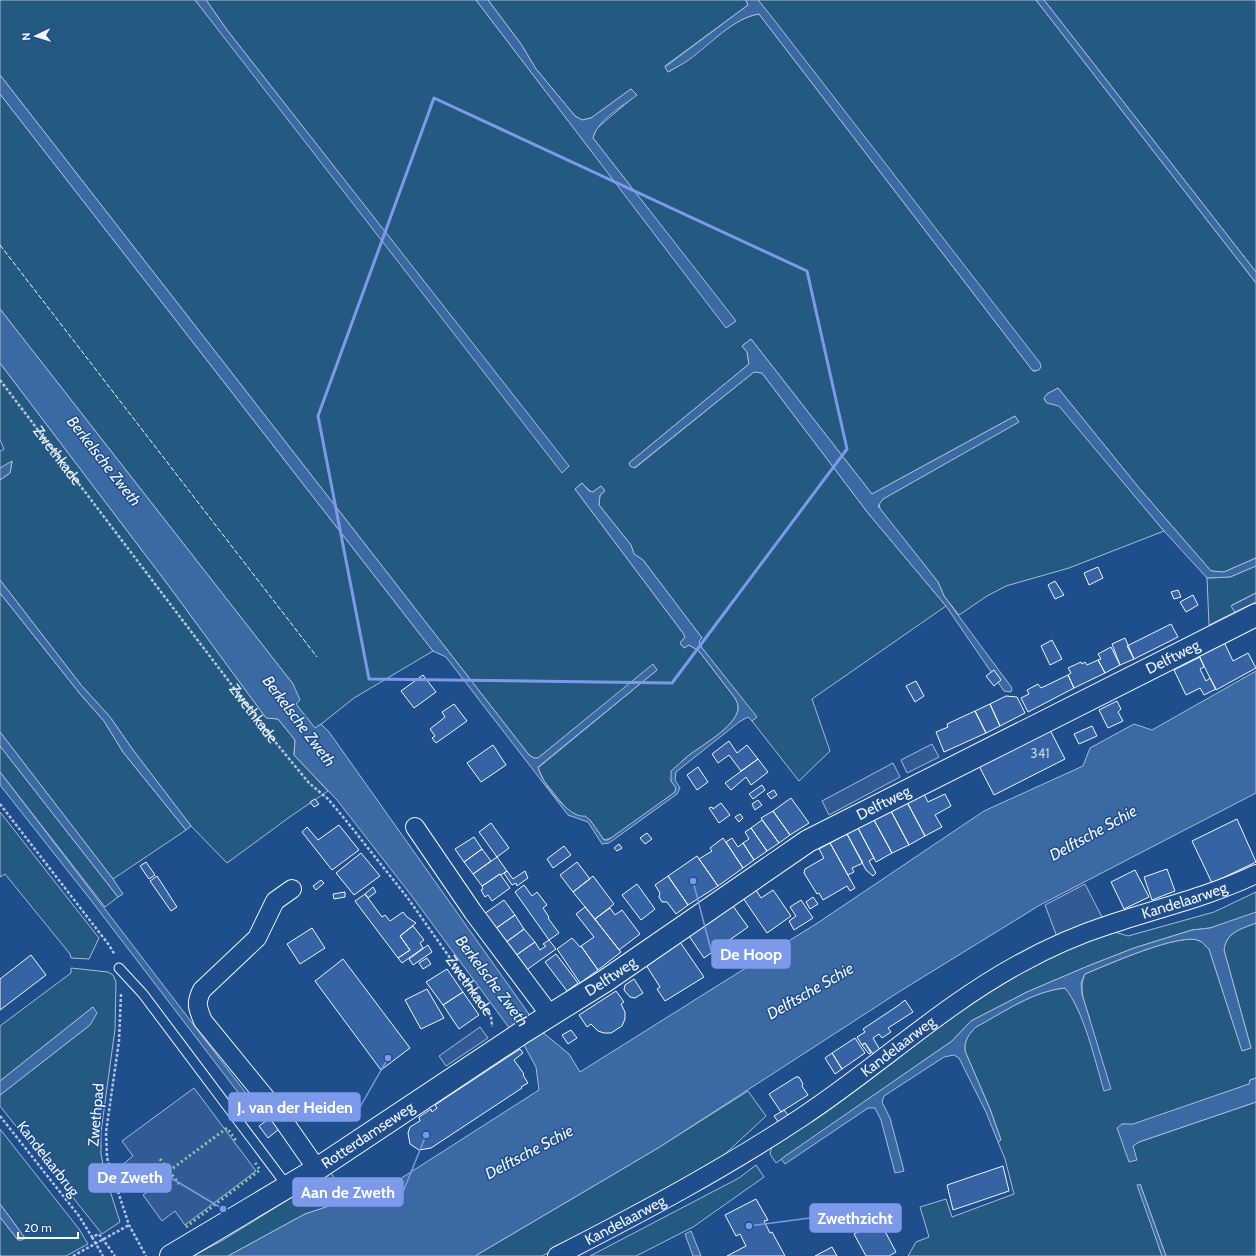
<svg xmlns="http://www.w3.org/2000/svg" width="1256" height="1256" viewBox="0 0 1256 1256" font-family="Cabin,sans-serif">
<style>
.green{fill:#245a82;stroke:#a8bbd7}
.parking{fill:#305b95;stroke:#a8bbd7}
.water{fill:#3b69a3;stroke:#a8bbd7}
.building{fill:#3563a3;stroke:#f2f6ff}
.lines{fill:none;stroke-linecap:round;stroke-linejoin:round}
.lane-casing{stroke:#f2f6ff;stroke-width:11}
.street-casing{stroke:#f2f6ff;stroke-width:20}
.secondary-casing{stroke:#f2f6ff;stroke-width:24}
.path{stroke:#b3c4dc;stroke-width:2.5;stroke-dasharray:3 2;stroke-linecap:butt}
.lane{stroke:#1f4e8c;stroke-width:9}
.street{stroke:#1f4e8c;stroke-width:18}
.secondary{stroke:#1f4e8c;stroke-width:22}
.path-bridge{stroke:#b3c4dc;stroke-width:2.5;stroke-dasharray:3 2;stroke-linecap:butt}
.hedge{stroke:#97c8a6;stroke-width:3;stroke-dasharray:2 3;stroke-linecap:butt}
.fence{stroke:#f2f6ff;stroke-width:1;stroke-dasharray:5 2;stroke-linecap:butt}
.marked{fill:none;stroke:#7d9aea;stroke-width:3;stroke-linejoin:round}
.labels{text-anchor:middle;dominant-baseline:central;stroke-width:3;stroke-linejoin:round;paint-order:stroke}
.number-label{font-size:13px;fill:#c3d1e8}
.street-label{font-size:15px;fill:#f2f6ff;stroke:#1f4e8c}
.water-label{font-size:16px;font-style:italic;fill:#f2f6ff;stroke:#1f4e8c}
.leader{fill:none;stroke:#7d9aea;stroke-width:1.5}
.callout-dot{fill:#7d9aea;stroke:#1f4e8c;stroke-width:1.5}
.callout{fill:#7d9aea;stroke:#7d9aea;stroke-width:1.5}
.callout-label{font-size:16px;text-anchor:middle;font-weight:bold;fill:#fff}
</style>
<rect width="100%" height="100%" fill="#1f4e8c"/>
<!-- green -->
<path class="green" d="M0,0H195L569,467L227,30L206,0H476L726,327L735,321L593,138L596,129L636,95L631,89L591,118L582,120L575,116L536,69L521,44L488,0H746L748,5L665,66L668,72C697,58 729,18 759,14L1033,371H1036L1039,363L758,0H1036L1256,283V558L1224,572L1211,571L1139,488L1058,388L1047,394L1044,399L1047,403L1059,405L1164,531L1069,568L1006,586L987,596L959,615L944,596L938,582L880,509L879,503L883,499L1018,422L1015,416L872,494L751,339L742,346L747,352L749,364L629,463L635,468L754,372L762,373L868,513L946,606L812,699L830,751L799,781L752,721L756,717L702,648L699,641L702,638L643,560L634,554L631,545L599,505L600,495L605,491L601,486L593,492L590,491L582,483L575,489L683,633L685,637L680,643L684,648L689,645L699,651L735,698C737,702 739,705 738,710C734,728 702,745 688,756C682,761 677,766 672,771L671,781L676,788L675,792C663,801 615,840 604,840L590,820L571,813L565,807L544,781L538,768L657,670L653,665L538,758H534L529,755L0,75Z
M1044,0H1256V272Z
M0,94L433,651L354,698L315,729L295,703L293,684L0,309Z
M0,363L169,586L266,718L278,719L295,740L294,755L328,791L291,816L227,863L191,826L133,750L110,717L81,685L0,580V480L10,473L12,462L0,468V451L4,449L0,440Z
M1256,566V593L1232,605L1235,612L1209,625L1207,578L1230,577Z
M0,593L81,695L104,721L123,752L186,830L113,879L0,732Z
M0,746L118,897L105,907L0,772Z
M0,812L99,938L89,959L71,958L70,954L5,874L0,877Z
M1256,892V912L1251,915L1210,928L1192,930L1134,948L1088,966L1027,992L971,1021L952,1041L776,1163L770,1154L772,1146L995,984L1108,930L1128,936L1214,912Z
M1256,923V1078L1250,1080V1084L1133,1125L1122,1124L1133,1146L1139,1142L1256,1102V1256H1166L1140,1184L1162,1256H908L916,1242L929,1237L920,1207L946,1199L952,1217L1014,1194L1005,1159L998,1142L1001,1140L990,1109L965,1051C964,1040 969,1034 976,1027C1004,1012 1033,991 1065,988L1071,995L1079,1012L1090,1019C1085,1004 1078,990 1085,974C1105,966 1182,931 1200,941C1203,942 1206,947 1209,949L1242,1050L1251,1048L1224,950C1226,932 1241,929 1256,923Z
M71,968L108,972L113,975L116,982L115,1029L101,1132V1154L105,1175L120,1222L102,1234L0,1106V1095L90,1025L93,1007L0,1081V1026L71,973Z
M748,1091L766,1116L725,1154L602,1226L542,1256H475L658,1148Z
M0,1129L79,1229L88,1244L66,1256H0V1217L18,1240L25,1238L0,1204Z
M756,1165L764,1177L693,1227L636,1256H590L739,1178Z
M331,1173L349,1200L305,1214L228,1256H193L223,1240Z"/>
<!-- parking -->
<path class="parking" d="M1256,593V602L1235,612L1231,606Z
M932,744L939,757L907,773L901,760Z
M893,763L900,777L829,815L822,801Z
M1085,884L1103,919L1057,937L1045,905Z
M480,1027L488,1038L446,1066L439,1056Z
M194,1088L256,1171L185,1225L175,1211L162,1221L143,1195L155,1186L153,1183L140,1192L121,1166L133,1156L122,1141Z"/>
<!-- water -->
<path class="water" d="M195,0H206L227,30L569,466L562,473Z
M476,0H488L521,44L536,69L575,116L582,120L591,118L631,89L637,95C622,107 598,119 593,138L736,321L726,328Z
M746,0H758L771,16L1040,363L1041,367L1039,370L1033,371L759,14C735,17 709,45 690,59C683,64 675,68 668,72L665,67L748,5Z
M1036,0H1044L1256,272V283Z
M0,75L529,755L534,758H538L653,664L657,670L538,767C541,782 569,819 585,816L590,820L604,840H608L675,792L676,788L671,781V771C677,766 682,761 688,756C702,745 734,728 738,710C739,705 737,702 735,698L699,651L689,645L684,648L680,643L685,637L683,633L575,489L582,483L589,491L593,492L601,486L605,491L600,495L599,505L631,545L634,554L643,560L702,638L699,641L702,648L757,717L752,721L748,717L739,722L676,772L675,780L680,788L677,794L609,843L602,844L588,822L568,815L446,657L433,651L0,94Z
M0,309L293,684L300,700L296,704L315,728L321,724L329,732L541,1031L569,1054L580,1072L819,922L984,811L1083,766L1090,748L1134,724L1152,730L1256,671V793L1040,905L902,990L658,1148L475,1256H228L305,1214L389,1186L539,1090L536,1067L524,1045L525,1041L510,1029L411,895L337,800L294,755L295,740L278,719L266,718L169,586L0,363Z
M751,339L872,494L1015,416L1019,422L883,499L878,506L938,582L944,596L1012,688L1011,692L1004,691L946,606L868,513L762,373L754,372L634,468L630,466L629,463L749,364L747,352L742,346Z
M1058,388L1139,488L1211,571L1224,572L1256,558V566L1230,577L1207,578L1164,531L1059,406L1047,403L1044,398L1047,394Z
M12,461L10,473L0,480V468Z
M0,580L81,685L110,717L133,750L191,826L186,830L123,752L104,721L81,695L0,593Z
M0,732L113,879L123,894L118,897L0,746Z
M0,772L255,1105L250,1108L90,899L0,785Z
M1256,912V923C1241,929 1226,932 1224,950L1251,1048L1242,1051L1209,949C1206,947 1203,942 1200,941C1182,931 1104,966 1085,974L1081,983L1082,994L1111,1089L1104,1091C1095,1061 1084,1011 1065,988C1033,991 1004,1012 976,1027C969,1034 964,1040 965,1051L990,1109L1001,1140L998,1142L986,1112L959,1058L954,1055L944,1057L884,1096L882,1102L890,1118L904,1171L895,1173L881,1120L875,1108H868L785,1164L781,1159L952,1041L971,1021L1027,992L1088,966L1134,948L1192,930L1210,928Z
M93,1007L97,1013L90,1025L0,1095V1081Z
M1256,1078V1102L1139,1142L1133,1146L1137,1160L1129,1162L1117,1128L1122,1124H1133L1249,1084L1250,1080Z
M1140,1184L1166,1256H1162L1137,1185Z
M0,1204L25,1238H26L22,1240H18L0,1217Z
M691,1231L701,1256H693L685,1234Z"/>
<!-- building -->
<path class="building" d="M1098,567L1103,578L1089,585L1084,573Z
M1055,581L1064,595L1055,599L1048,585Z
M1178,590L1181,597L1174,599L1171,592Z
M1193,595L1198,605L1186,612L1180,602Z
M1171,624L1178,637L1134,659L1127,646Z
M1125,638L1134,659L1120,665L1112,644Z
M1052,640L1062,659L1050,665L1041,646Z
M1224,642L1233,661L1248,653L1256,668L1216,690L1199,656Z
M1111,647L1120,665L1105,673L1098,660L1101,659L1098,654Z
M1200,657L1204,667L1200,669L1206,681L1210,678L1216,689L1204,695L1200,688L1186,695L1174,670Z
M1098,660L1105,673L1074,688L1068,675L1071,673L1068,668L1081,662L1082,664L1085,662L1087,665Z
M994,670L1001,680L994,686L986,676Z
M423,675L436,692L414,708L401,691Z
M1068,675L1074,688L1028,712L1021,698L1029,694L1027,690L1038,684L1041,688Z
M916,681L924,696L915,702L906,686Z
M1006,696L1017,697L1025,713L1000,726L990,704Z
M1117,701L1121,709L1118,712L1123,721L1108,728L1099,710Z
M454,704L467,721L436,743L432,738L435,736L430,729L445,717L442,712Z
M990,704L1000,726L986,733L975,711Z
M975,711L986,733L944,752L936,732L948,727L947,724Z
M1092,726L1097,736L1079,744L1074,734Z
M1050,730L1065,759L994,795L979,766Z
M729,741L737,753L747,745L758,759L741,771L729,755L718,763L712,754Z
M493,745L506,765L481,782L467,763Z
M758,759L768,772L751,785L746,777L731,790L725,783Z
M698,767L708,782L697,790L687,775Z
M762,785L765,790L753,799L749,794Z
M774,790L777,795L771,799L767,794Z
M924,794L928,802L945,794L951,806L935,815L942,827L925,836L907,802Z
M791,798L809,823L790,835L773,811Z
M315,799L319,804L314,807L310,802Z
M758,800L762,805L755,810L752,804Z
M907,802L925,836L909,845L891,811Z
M721,803L730,815L719,823L709,808L712,807L713,809Z
M773,811L790,835L779,843L761,818Z
M891,811L909,845L892,853L874,820Z
M740,814L743,818L739,822L735,817Z
M1237,819L1256,862L1212,883L1192,841Z
M762,820L779,843L767,851L751,828Z
M874,820L892,853L876,862L858,828Z
M491,823L509,848L497,857L479,832Z
M339,825L359,850L332,870L302,832L307,827L318,840Z
M751,828L767,851L754,860L743,843L749,839L745,832Z
M858,828L874,858L869,861L876,873L873,876L866,870L847,834Z
M647,833L652,839L645,844L640,838Z
M847,834L863,863L852,868L854,872L848,875L830,843Z
M474,837L482,849L464,862L455,849Z
M723,838L743,868L718,886L699,859L712,851L710,848Z
M732,838L738,847L743,843L754,860L743,868L726,842Z
M830,843L855,888L850,891L847,886L823,900L819,893L817,894L804,873L805,869L824,858L819,849Z
M619,844L622,848L617,851L614,848Z
M564,846L571,855L553,868L547,859Z
M482,849L491,861L473,874L464,862Z
M361,853L380,876L354,895L336,873Z
M697,856L718,886L688,905L668,876Z
M497,857L507,871L501,875L500,874L482,886L473,874Z
M146,862L155,875L149,879L140,866Z
M577,862L590,879L573,892L560,875Z
M1167,869L1175,891L1152,900L1144,877Z
M1135,870L1149,897L1124,909L1111,882Z
M507,871L513,879L525,871L528,878L517,886L516,883L512,885L504,873Z
M500,874L510,888L492,901L488,895L485,897L481,890L483,889L482,886Z
M157,876L177,907L171,911L150,881Z
M593,876L614,904L595,919L573,892Z
M668,876L688,905L676,914L667,902H662L659,897L660,893L655,885Z
M321,880L324,883L316,890L313,886Z
M637,884L655,909L641,920L622,895Z
M524,885L532,896L537,892L547,905L543,908L549,917L548,918L559,933L549,940L515,892Z
M373,887L376,892L368,898L365,894Z
M756,890L761,898L773,890L791,916L767,933L743,898Z
M345,892V897L334,899L333,894Z
M365,894L382,917L385,915L390,921L403,912L407,917L416,923L400,936L410,950L398,958L355,901Z
M813,897L818,904L810,909L806,902Z
M504,900L515,915L495,929L484,914Z
M801,900L813,918L794,930L789,921L796,916L790,907Z
M733,906L748,927L704,958L689,936Z
M585,907L621,952L598,970L581,946L594,937L576,914Z
M610,908L615,915L622,910L640,934L619,950L595,919Z
M515,915L524,929L505,943L495,929Z
M413,926L424,940L420,943L423,948L402,963L398,958L410,950L400,936Z
M312,928L325,948L300,964L287,944Z
M524,929L535,942L515,956L505,943Z
M572,938L580,947L581,946L598,970L580,983L557,949Z
M549,940L556,949L525,971L515,956L535,942L540,950L546,946L543,944Z
M680,942L704,977L665,1001L657,989L660,987L646,965Z
M428,945L432,952L413,965L409,959Z
M556,954L578,983L567,991L545,962Z
M31,955L46,975L0,1010V979Z
M427,958L431,964L423,969L419,963Z
M343,959L410,1048L381,1070L315,981Z
M447,969L463,992L443,1005L426,982Z
M634,979L643,993L635,998L630,997L624,990L625,985Z
M427,989L444,1018L421,1029L405,1000Z
M616,991L624,1002L621,1004L625,1012V1019L622,1026L611,1033H604L598,1031L591,1024L587,1027L579,1015Z
M463,992L479,1015L459,1029L443,1005Z
M905,1000L913,1012L888,1028L891,1032L882,1038L879,1034L873,1038L880,1050L873,1054L865,1043L862,1045L857,1037L865,1032L863,1029L899,1005Z
M571,1030L577,1038L568,1044L562,1035Z
M855,1038L865,1053L842,1069L832,1053Z
M865,1043L871,1053L869,1054L862,1045Z
M520,1049L523,1053L514,1060L524,1074L523,1075L528,1083L521,1087L522,1088L431,1148L419,1150L410,1144L408,1133L410,1127L420,1121L419,1117L431,1109L432,1112L437,1108L435,1105Z
M832,1053L842,1069L835,1074L825,1058Z
M796,1077H799L803,1084L802,1086L808,1095L781,1112L769,1094Z
M784,1110L789,1116L779,1123L774,1116Z
M270,1118L279,1129L268,1138L259,1126Z
M1003,1166L1009,1191L953,1210L947,1185Z
M756,1199L768,1220L764,1221L770,1233L772,1232L785,1256H727L746,1246L740,1234L736,1236L725,1215Z
M879,1220L896,1252L889,1256H866L854,1234Z
M832,1247L837,1256H815Z"/>
<g class="lines">
<!-- lane casing -->
<g class="lane-casing">
<path id="lane" d="M119,968L143,994L288,1187"/>
</g>
<!-- street casing -->
<g class="street-casing">
<g id="street">
<path d="M415,827L473,912L550,1015"/>
<path d="M292,889L275,901L257,938L202,990C195,1003 198,1009 203,1021L278,1113L317,1169"/>
<path id="s2" d="M557,1256C641,1213 724,1169 802,1117C876,1068 942,1006 1019,964C1048,948 1077,935 1108,925C1158,908 1208,897 1256,874"/>
</g>
</g>
<!-- secondary casing -->
<g class="secondary-casing">
<g id="secondary">
<path id="s3" d="M171,1256L317,1169L520,1034L605,981L808,841L1256,615"/>
</g>
</g>
<!-- path -->
<g class="path">
<path id="s1" d="M0,380L272,738L309,783L328,799L344,818L407,897L491,1016L492,1027"/>
<path d="M0,804L109,945L115,955"/>
<path d="M121,994L119,1041L106,1132L107,1158L129,1225L146,1256"/>
<path d="M0,1116L79,1216L92,1237L99,1234L115,1256"/>
<path d="M73,1256L129,1225"/>
</g>
<!-- lane -->
<use href="#lane" class="lane"/>
<!-- street -->
<use href="#street" class="street"/>
<!-- secondary -->
<use href="#secondary" class="secondary"/>
<!-- path-bridge -->
<path class="path-bridge" d="M92,1237L103,1256"/>
<!-- hedge -->
<path class="hedge" d="M160,1159L179,1184
M169,1171L227,1128L237,1142
M186,1227L260,1170L254,1161"/>
<!-- fence -->
<path class="fence" d="M0,245L317,657"/>
</g>
<!-- marked area -->
<path class="marked" d="M434,98L807,271L847,449L672,683L369,679L318,416Z"/>
<g class="labels">
<!-- number labels -->
<g class="number-label">
<text x="1040" y="753">341</text>
</g>
<!-- street labels -->
<g class="street-label">
<text stroke="none"><textPath href="#s1" startOffset="95">Zwethkade</textPath></text>
<text stroke="none"><textPath href="#s3" startOffset="1169">Delftweg</textPath></text>
<text stroke="none"><textPath href="#s1" startOffset="419">Zwethkade</textPath></text>
<text stroke="none"><textPath href="#s3" startOffset="845">Delftweg</textPath></text>
<text stroke="none"><textPath href="#s2" startOffset="725">Kandelaarweg</textPath></text>
<text stroke="none"><textPath href="#s3" startOffset="521">Delftweg</textPath></text>
<text stroke="none"><textPath href="#s1" startOffset="767">Zwethkade</textPath></text>
<text stroke="none"><textPath href="#s2" startOffset="401">Kandelaarweg</textPath></text>
<text transform="translate(96 1115) rotate(-85)">Zwethpad</text>
<text stroke="none"><textPath href="#s3" startOffset="231">Rotterdamseweg</textPath></text>
<text transform="translate(48 1159) rotate(52)">Kandelaarbrug</text>
<text stroke="none"><textPath href="#s2" startOffset="77">Kandelaarweg</textPath></text>
</g>
<!-- water labels -->
<g class="water-label">
<text transform="translate(104 461) rotate(52)">Berkelsche Zweth</text>
<text transform="translate(299 721) rotate(53)">Berkelsche Zweth</text>
<text transform="translate(1093 833) rotate(-29)">Delftsche Schie</text>
<text transform="translate(492 981) rotate(53)">Berkelsche Zweth</text>
<text transform="translate(810 991) rotate(-30)">Delftsche Schie</text>
<text transform="translate(529 1152) rotate(-28)">Delftsche Schie</text>
</g>
</g>
<!-- callouts -->
<path class="leader" d="M693 881L712 954M388 1058L360 1107M223 1209L171 1178M426 1135L403 1192M749 1226L810 1218"/>
<g class="callout-dot">
<circle cx="693" cy="881" r="4"/>
<circle cx="388" cy="1058" r="4"/>
<circle cx="223" cy="1209" r="4"/>
<circle cx="426" cy="1135" r="4"/>
<circle cx="749" cy="1226" r="4"/>
</g>
<g class="callout">
<rect x="712" y="940" width="78" height="28" rx="4"/>
<rect x="229" y="1093" width="131" height="28" rx="4"/>
<rect x="89" y="1164" width="82" height="28" rx="4"/>
<rect x="293" y="1178" width="110" height="28" rx="4"/>
<rect x="810" y="1204" width="91" height="28" rx="4"/>
</g>
<g class="callout-label">
<text x="751" y="960">De Hoop</text>
<text x="295" y="1113">J. van der Heiden</text>
<text x="130" y="1183">De Zweth</text>
<text x="348" y="1198">Aan de Zweth</text>
<text x="855" y="1224">Zwethzicht</text>
</g>
<!-- north arrow -->
<g transform="translate(36 36) rotate(266)" stroke="#1f4e8c" stroke-width="3" paint-order="stroke">
<path d="M0-3L7 15L0 10L-7 15Z" fill="#f2f6ff"/>
<text y="-6" font-size="11" font-weight="bold" text-anchor="middle" fill="#f2f6ff">N</text>
</g>
<!-- scale -->
<path d="M18 1232v6h60v-6" fill="none" stroke="#f2f6ff" stroke-width="2"/>
<text x="24" y="1232" font-size="12" fill="#f2f6ff" stroke="#1f4e8c" stroke-width="3" paint-order="stroke">20 m</text>
</svg>
